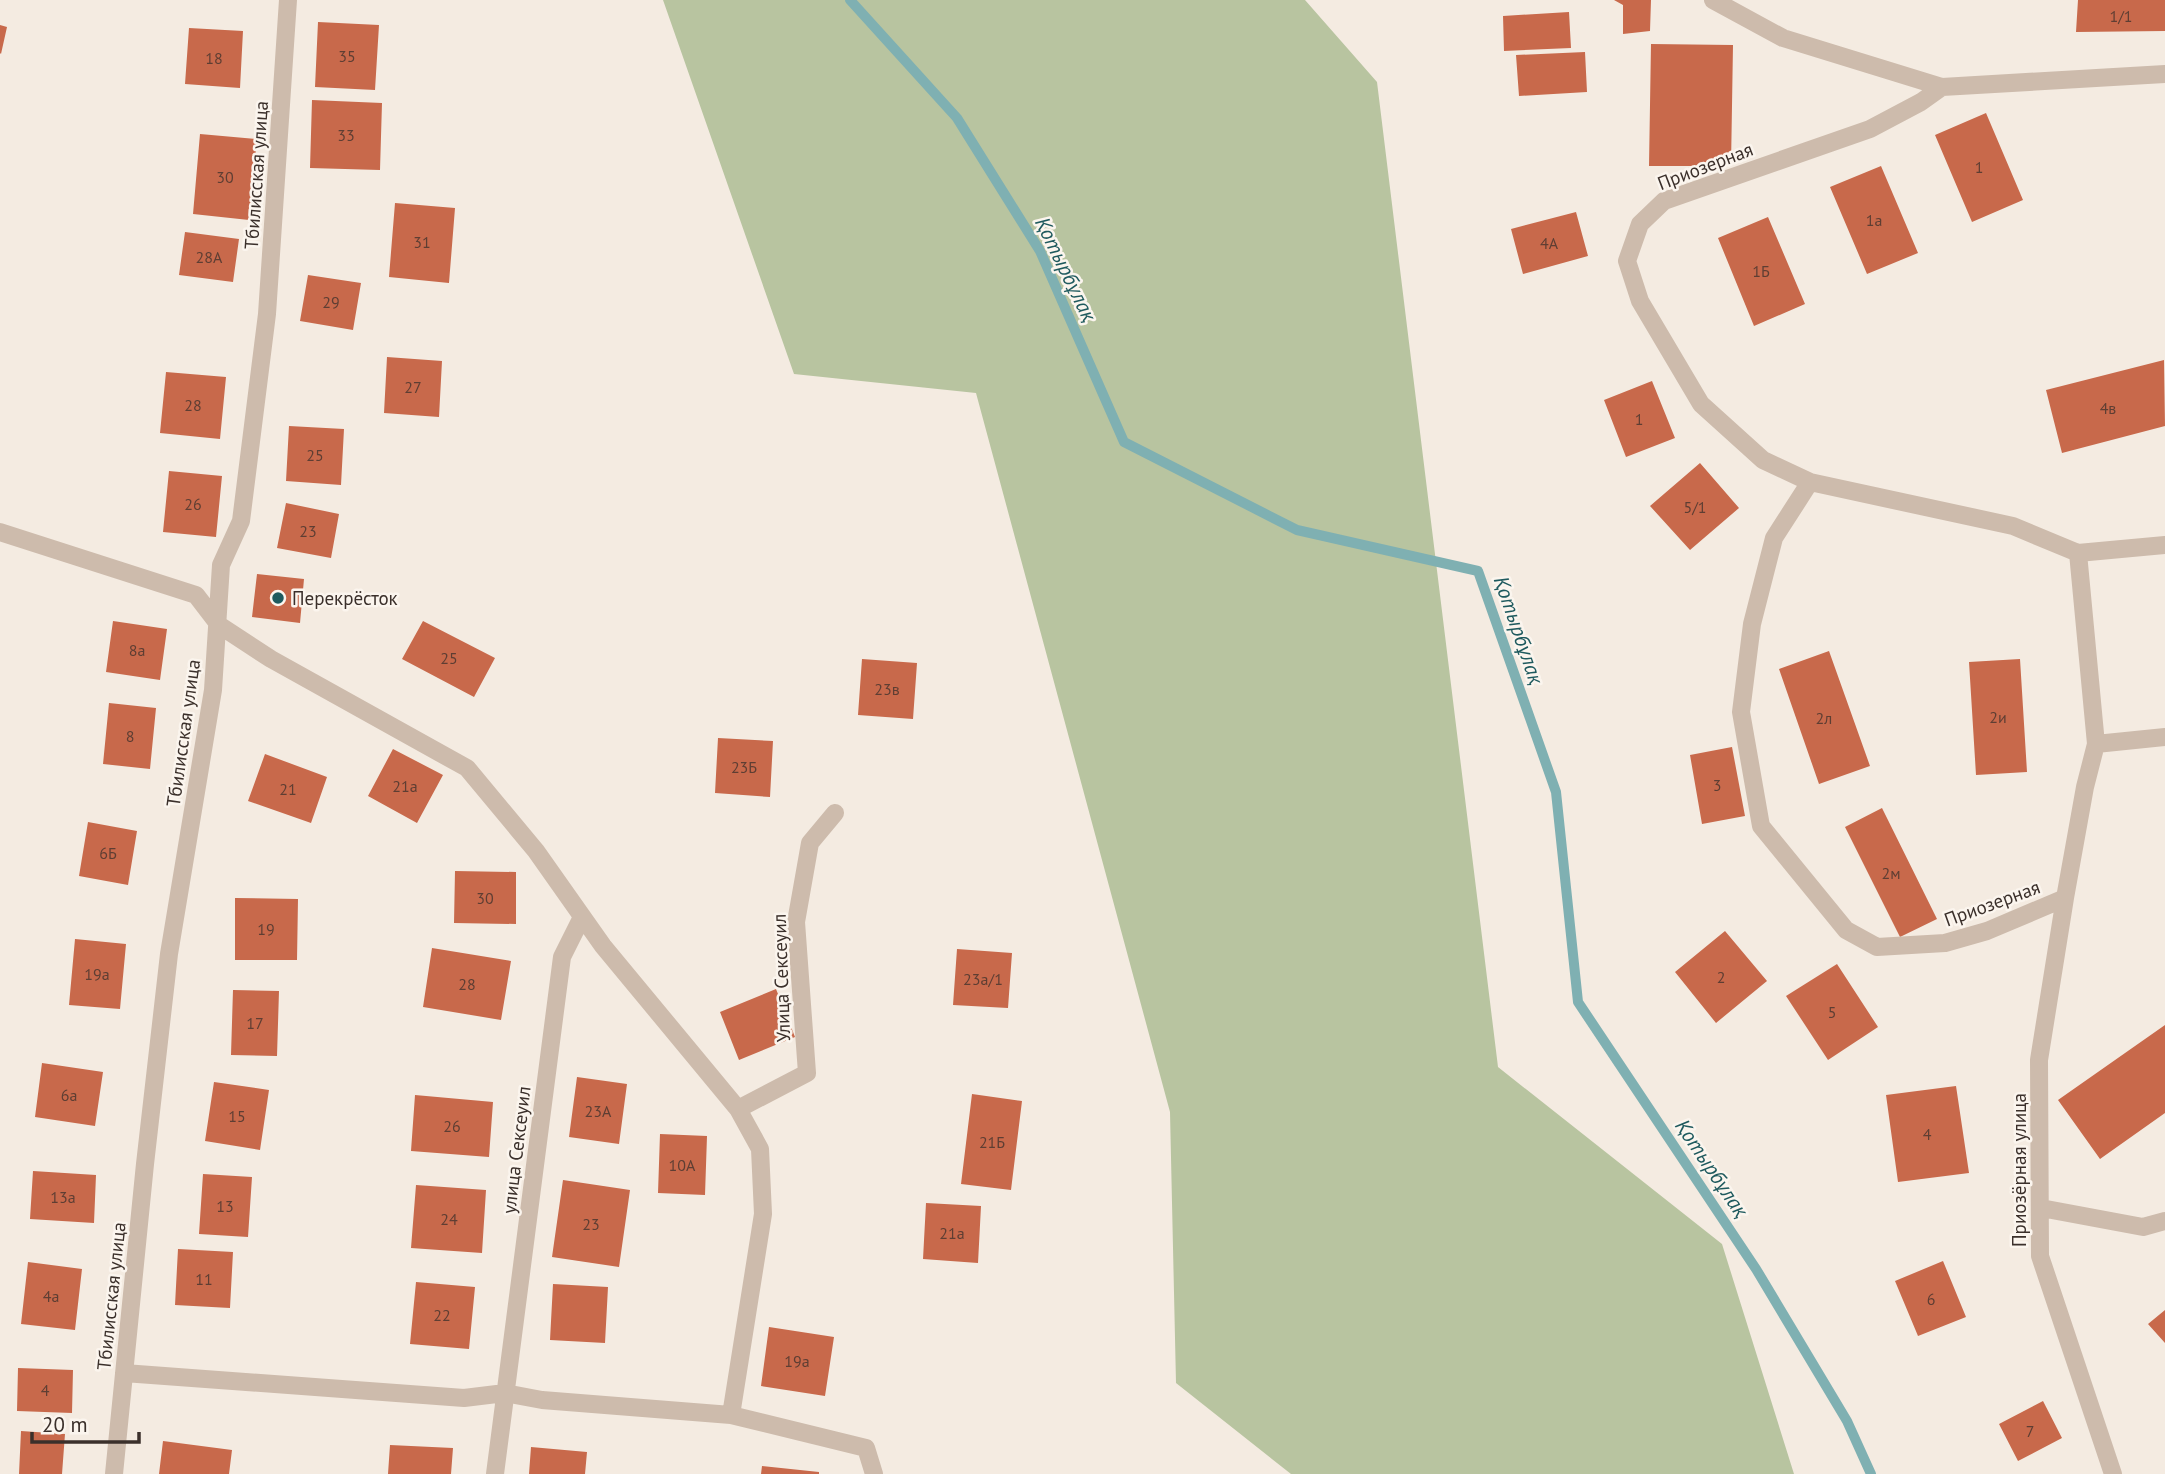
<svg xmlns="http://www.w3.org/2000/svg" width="2165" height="1474" viewBox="0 0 2165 1474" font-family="'PT Sans',sans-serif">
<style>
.green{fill:#b8c4a0}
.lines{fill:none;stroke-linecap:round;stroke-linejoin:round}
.stream{stroke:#7fb0b2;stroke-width:10}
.building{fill:#c8694b}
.lane{stroke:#cdbbac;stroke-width:18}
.street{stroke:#cdbbac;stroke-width:18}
.poi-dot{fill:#1f5a5e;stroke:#fbf5ee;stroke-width:2.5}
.labels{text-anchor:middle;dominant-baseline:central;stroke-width:5;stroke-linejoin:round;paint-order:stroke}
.number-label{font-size:16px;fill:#5e3e33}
.street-label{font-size:19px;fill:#3b302b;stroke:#fbf5ee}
.poi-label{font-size:19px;fill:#3b302b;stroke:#fbf5ee;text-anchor:start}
.water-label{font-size:21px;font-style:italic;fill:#1f5a5e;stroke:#fbf5ee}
</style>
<rect width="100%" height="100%" fill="#f4ebe1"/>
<!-- green -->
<path class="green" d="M663,0H1305L1377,82L1498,1067L1722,1244L1794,1474H1291L1176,1383L1170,1112L976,393L794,374Z"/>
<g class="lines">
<!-- stream -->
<path class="stream" d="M850,0L957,118L1040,251L1124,442L1297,530L1478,571L1556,792L1578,1002L1756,1269L1847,1421L1871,1474"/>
</g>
<!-- building -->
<path class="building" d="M1614,0H1651L1650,31L1623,34V5Z
M2078,0H2165V31L2076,32Z
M1569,12L1571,48L1504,51L1503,16Z
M318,22L379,25L375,90L315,87Z
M0,25L7,27L1,54L0,53Z
M189,28L243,31L240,88L185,84Z
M1651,44L1733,45L1731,166H1649Z
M1585,52L1587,92L1519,96L1516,55Z
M312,100L382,103L380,170L310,168Z
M1986,113L2023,200L1972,222L1935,135Z
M200,134L257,139L249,220L193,214Z
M1881,166L1918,253L1867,274L1830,187Z
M395,203L455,208L449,283L389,277Z
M1576,212L1588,256L1523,274L1511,229Z
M1768,217L1805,304L1754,326L1718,238Z
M185,232L239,239L233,282L179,275Z
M308,275L361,283L353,330L300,321Z
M387,357L442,361L439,417L384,413Z
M2164,360L2165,426L2062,453L2046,390Z
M166,372L226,377L220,439L160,433Z
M1652,381L1675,438L1626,457L1604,400Z
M289,426L344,429L341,485L286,481Z
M1700,463L1739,508L1690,550L1650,506Z
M169,471L222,476L216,537L163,532Z
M286,503L339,514L331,558L277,548Z
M257,574L304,579L300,623L252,617Z
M113,621L167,629L160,680L106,672Z
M423,621L495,658L474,697L402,659Z
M1829,651L1870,766L1819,784L1779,669Z
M862,659L917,663L913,719L858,715Z
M2020,659L2027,772L1976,775L1969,662Z
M109,703L156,708L150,769L103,764Z
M718,738L773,741L770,797L715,793Z
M1732,747L1745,816L1702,824L1690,755Z
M393,749L443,775L417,823L368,796Z
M265,754L327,777L311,823L248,801Z
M1882,808L1937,919L1900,937L1845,827Z
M88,822L137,831L128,885L79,876Z
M455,871L516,872V924L454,923Z
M235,898L298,899L297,960H235Z
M1725,931L1767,981L1716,1023L1675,972Z
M75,939L126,944L120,1009L69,1005Z
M432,948L511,961L501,1020L423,1007Z
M957,949L1012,953L1008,1008L953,1005Z
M1837,964L1878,1027L1828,1060L1786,996Z
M776,989L795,1037L739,1060L720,1012Z
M233,990L279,991L277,1056L231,1055Z
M2165,1025V1113L2100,1159L2058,1100Z
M42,1063L103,1072L95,1126L35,1117Z
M577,1077L627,1084L619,1144L569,1137Z
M214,1082L269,1090L260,1150L205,1141Z
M1956,1086L1969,1173L1898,1182L1886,1095Z
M972,1094L1022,1101L1011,1190L961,1184Z
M415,1095L493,1102L489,1157L411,1151Z
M660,1134L707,1136L705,1195L658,1193Z
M33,1171L96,1175L94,1223L30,1219Z
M203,1174L252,1177L248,1237L199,1234Z
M563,1180L630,1190L619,1267L552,1257Z
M416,1185L486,1190L482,1253L411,1248Z
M926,1203L981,1206L978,1263L923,1259Z
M178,1249L233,1252L230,1308L175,1305Z
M1943,1261L1966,1317L1918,1336L1895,1281Z
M28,1262L82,1269L75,1330L21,1324Z
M416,1282L475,1287L469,1349L410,1344Z
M553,1284L608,1287L605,1343L550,1340Z
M2165,1310V1343L2148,1324Z
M769,1327L834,1337L825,1396L761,1386Z
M18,1368L73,1370L72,1413L17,1411Z
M2043,1401L2062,1438L2018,1461L1999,1424Z
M21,1431L65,1434L62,1474H19Z
M163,1441L232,1450L229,1474H159Z
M390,1445L453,1448L451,1474H388Z
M531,1447L587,1452L585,1474H529Z
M762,1466L819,1472V1474H761Z"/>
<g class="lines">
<!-- lane -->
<path class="lane" d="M1713,0L1783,38L1942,87L2165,74
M1810,482L1774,538L1752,624L1741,712L1761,826L1846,930L1877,947L1945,943L1987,931L2065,898L2085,787L2096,744L2078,553L2013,526L1810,482L1763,460L1701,404L1640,301L1627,261L1640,224L1664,201L1870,129L1921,102L1942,87
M2078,553L2165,545
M2096,744L2165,737
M2065,898L2039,1060L2040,1256L2113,1474
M2041,1208L2143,1227L2165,1221"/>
<!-- street -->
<path class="street" d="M0,532L196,595L219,625L271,659L467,768L536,851L603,946L738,1109L760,1149L763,1214L731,1415
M738,1109L807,1073L796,922L810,843L835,813
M124,1373L464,1398L505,1393L542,1400L731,1415L866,1448L874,1474
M114,1474L145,1164L169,954L213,690L221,565L241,521L267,314L288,0
M495,1474L562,957L582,917"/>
</g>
<!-- markers -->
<circle class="poi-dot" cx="278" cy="598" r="7"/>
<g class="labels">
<!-- number labels -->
<g class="number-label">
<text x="2121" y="16">1/1</text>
<text x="347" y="56">35</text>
<text x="214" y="58">18</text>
<text x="346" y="135">33</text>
<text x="1979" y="167">1</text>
<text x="225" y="177">30</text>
<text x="1874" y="220">1а</text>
<text x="422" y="242">31</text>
<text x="1549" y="243">4А</text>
<text x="209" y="257">28А</text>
<text x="1761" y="271">1Б</text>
<text x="331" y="302">29</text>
<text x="413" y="387">27</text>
<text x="193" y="405">28</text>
<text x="2108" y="408">4в</text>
<text x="1639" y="419">1</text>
<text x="315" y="455">25</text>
<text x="193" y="504">26</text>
<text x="1695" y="507">5/1</text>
<text x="308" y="531">23</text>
<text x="137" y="650">8а</text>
<text x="449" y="658">25</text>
<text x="887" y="689">23в</text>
<text x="1998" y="717">2и</text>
<text x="1824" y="718">2л</text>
<text x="130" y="736">8</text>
<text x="744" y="767">23Б</text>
<text x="1717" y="785">3</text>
<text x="405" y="786">21а</text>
<text x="288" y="789">21</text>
<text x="108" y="853">6Б</text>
<text x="1891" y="873">2м</text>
<text x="485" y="898">30</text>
<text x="266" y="929">19</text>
<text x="97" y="974">19а</text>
<text x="1721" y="977">2</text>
<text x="983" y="979">23а/1</text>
<text x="467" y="984">28</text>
<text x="1832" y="1012">5</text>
<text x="255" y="1023">17</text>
<text x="69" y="1095">6а</text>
<text x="598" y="1111">23А</text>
<text x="237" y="1116">15</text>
<text x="452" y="1126">26</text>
<text x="1927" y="1134">4</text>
<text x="992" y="1142">21Б</text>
<text x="682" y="1165">10А</text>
<text x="63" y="1197">13а</text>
<text x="225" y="1206">13</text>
<text x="449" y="1219">24</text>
<text x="591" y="1224">23</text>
<text x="952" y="1233">21а</text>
<text x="204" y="1279">11</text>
<text x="51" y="1296">4а</text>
<text x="1931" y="1299">6</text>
<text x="442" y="1315">22</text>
<text x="797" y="1361">19а</text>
<text x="45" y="1390">4</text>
<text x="2030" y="1431">7</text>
</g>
<!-- street labels -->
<g class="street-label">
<text transform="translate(1705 166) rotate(-21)">Приозерная</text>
<text transform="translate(256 175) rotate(-86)">Тбилисская улица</text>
<text transform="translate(183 733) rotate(-82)">Тбилисская улица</text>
<text transform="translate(1992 903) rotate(-20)">Приозерная</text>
<text transform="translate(781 978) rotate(-92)">Улица Сексеуил</text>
<text transform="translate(516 1150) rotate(-83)">улица Сексеуил</text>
<text transform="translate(2019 1170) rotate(-90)">Приозёрная улица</text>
<text transform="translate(111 1296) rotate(-84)">Тбилисская улица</text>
</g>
<!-- poi labels -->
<g class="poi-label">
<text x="292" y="598">Перекрёсток</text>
</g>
<!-- water labels -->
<g class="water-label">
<text transform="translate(1066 269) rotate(64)">Қотырбұлақ</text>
<text transform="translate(1519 630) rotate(71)">Қотырбұлақ</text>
<text transform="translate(1712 1168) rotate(56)">Қотырбұлақ</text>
</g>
</g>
<!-- scale -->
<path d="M32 1432v10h107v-10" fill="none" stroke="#3b302b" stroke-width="3.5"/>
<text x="42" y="1432" font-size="21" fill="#3b302b" stroke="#fbf5ee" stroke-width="5" paint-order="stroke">20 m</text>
</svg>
